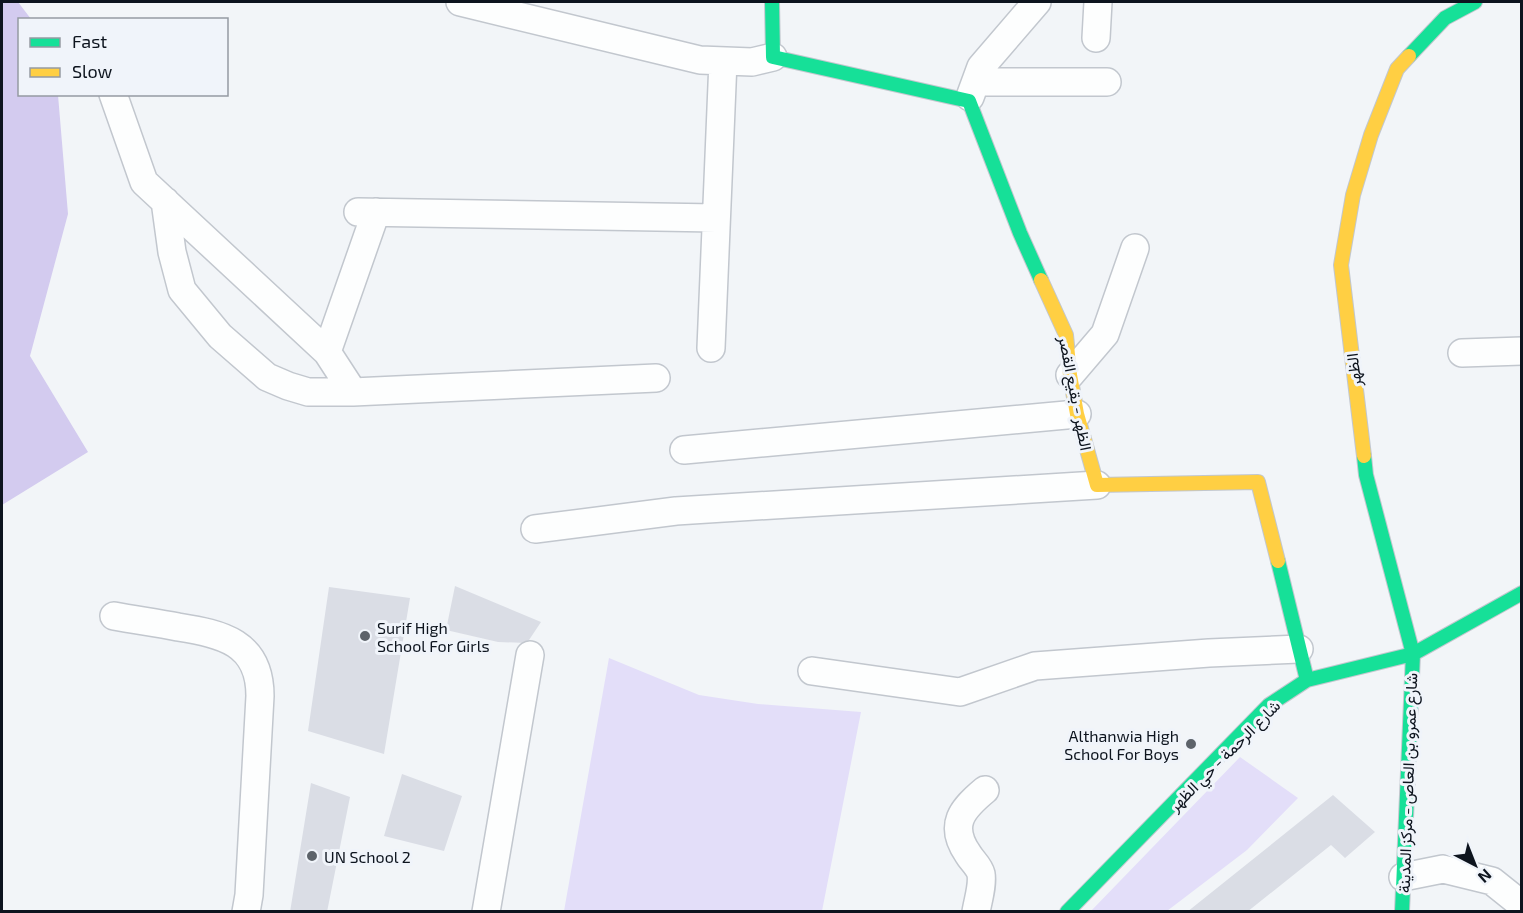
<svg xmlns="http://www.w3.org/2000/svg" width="1523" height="913" viewBox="0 0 1523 913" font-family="'Exo 2',Vazirmatn,sans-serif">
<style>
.green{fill:#e3def9}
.forest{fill:#d3cbef}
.building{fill:#dadde5}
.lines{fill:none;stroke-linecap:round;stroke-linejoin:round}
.street-casing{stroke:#c2c7ce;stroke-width:30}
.fast-casing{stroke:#c2c7ce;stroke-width:16}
.slow-casing{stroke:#c2c7ce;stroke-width:16}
.street{stroke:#fdfefe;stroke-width:27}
.fast{stroke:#16e098;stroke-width:14}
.slow{stroke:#ffcf43;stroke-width:14}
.poi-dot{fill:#5d636a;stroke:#f0f4fa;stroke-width:2}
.labels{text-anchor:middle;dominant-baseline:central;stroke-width:6;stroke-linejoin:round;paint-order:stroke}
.street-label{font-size:16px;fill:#0d141e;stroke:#f0f4fa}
.poi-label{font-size:16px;fill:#0d141e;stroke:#f0f4fa;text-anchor:start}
</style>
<rect width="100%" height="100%" fill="#f2f5f8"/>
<!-- green -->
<path class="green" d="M609,658L699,695L758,704L861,712L822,911H564Z
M1240,757L1298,798L1247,850L1167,911L1090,912Z"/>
<!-- forest -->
<path class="forest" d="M2,2H18L31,19L20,20V94L58,95L68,214L30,356L88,452L2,505Z"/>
<!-- building -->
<path class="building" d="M455,586L541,622L527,643L498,642L446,630Z
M329,587L410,598L384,754L308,731Z
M402,774L462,796L444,851L384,836Z
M311,783L350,797L327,912H290Z
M1333,795L1375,832L1345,858L1331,845L1247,912H1187Z"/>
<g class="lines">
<!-- street casing -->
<g class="street-casing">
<path id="street" d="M460,2L700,60L752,62L773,57
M1096,38L1098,2
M976,82H1107
M113,94L144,182L327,352
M970,97L981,67L1037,2
M165,201L172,252L182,290L220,336L267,377L288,386L308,392H353
M358,212L716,218
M376,212L327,352L353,392L656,378
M711,348L723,61
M1462,353L1522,351
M1070,375L1105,334L1135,248
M684,450L1077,414
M535,529L676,511L1097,485
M114,616C136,620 157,623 178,627C222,634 260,642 260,696L249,895L246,912
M812,671L960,692L1035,666L1209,653L1299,649
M1403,877L1443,869L1492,881L1522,905
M486,912L530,655
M976,912C978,900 983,885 981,874C979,866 972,861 968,854C948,825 962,809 985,790"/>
</g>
<!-- fast casing -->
<g class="fast-casing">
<path id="fast" d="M772,2L773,57L969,101L1020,233L1041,280
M1409,56L1445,18L1475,2
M1364,456L1366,475L1413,654L1402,912
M1278,561L1307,680
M1067,912L1269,705L1307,680L1413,654L1522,593"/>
</g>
<!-- slow casing -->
<g class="slow-casing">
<path id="slow" d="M1041,280L1066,335L1070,375L1077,414L1097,485L1258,482L1278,561
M1364,456L1341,265L1353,195L1371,135L1397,69L1409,56"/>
</g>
<!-- street -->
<use href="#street" class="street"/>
<!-- fast -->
<use href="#fast" class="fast"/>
<!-- slow -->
<use href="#slow" class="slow"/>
</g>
<!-- markers -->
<g class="poi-dot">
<circle cx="365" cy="636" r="6"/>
<circle cx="1191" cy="744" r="6"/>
<circle cx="312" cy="856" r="6"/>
</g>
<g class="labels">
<!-- street labels -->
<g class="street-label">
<text transform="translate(1353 370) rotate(-97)">الظهر</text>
<text transform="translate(1076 393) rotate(79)">الظهر - بقيع القصر</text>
<text transform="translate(1224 755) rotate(-45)">شارع الرحمة - حي الظهر</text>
<text transform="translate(1407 783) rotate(-88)">شارع عمرو بن العاص - مركز المدينة</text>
</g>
<!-- poi labels -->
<g class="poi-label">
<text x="377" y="627">Surif High<tspan x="377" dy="18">School For Girls</tspan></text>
<text x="1179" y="735" text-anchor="end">Althanwia High<tspan x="1179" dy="18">School For Boys</tspan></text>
<text x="324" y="856">UN School 2</text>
</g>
</g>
<!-- border -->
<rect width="1523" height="913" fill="none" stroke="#0d141e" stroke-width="6"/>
<!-- legend -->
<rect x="18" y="18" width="210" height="78" fill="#f0f4fa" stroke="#959aa2" stroke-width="1.5"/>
<rect x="30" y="38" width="30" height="9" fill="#16e098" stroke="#959aa2" stroke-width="1.5"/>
<text x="72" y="48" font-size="18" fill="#0d141e">Fast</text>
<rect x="30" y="68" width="30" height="9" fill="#ffcf43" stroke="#959aa2" stroke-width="1.5"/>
<text x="72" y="78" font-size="18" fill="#0d141e">Slow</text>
<!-- north arrow -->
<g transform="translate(1475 865) rotate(138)" stroke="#f0f4fa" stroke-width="4.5" paint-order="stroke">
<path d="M0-4.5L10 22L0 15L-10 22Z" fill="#0d141e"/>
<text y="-9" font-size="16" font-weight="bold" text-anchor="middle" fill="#0d141e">N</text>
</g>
</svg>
